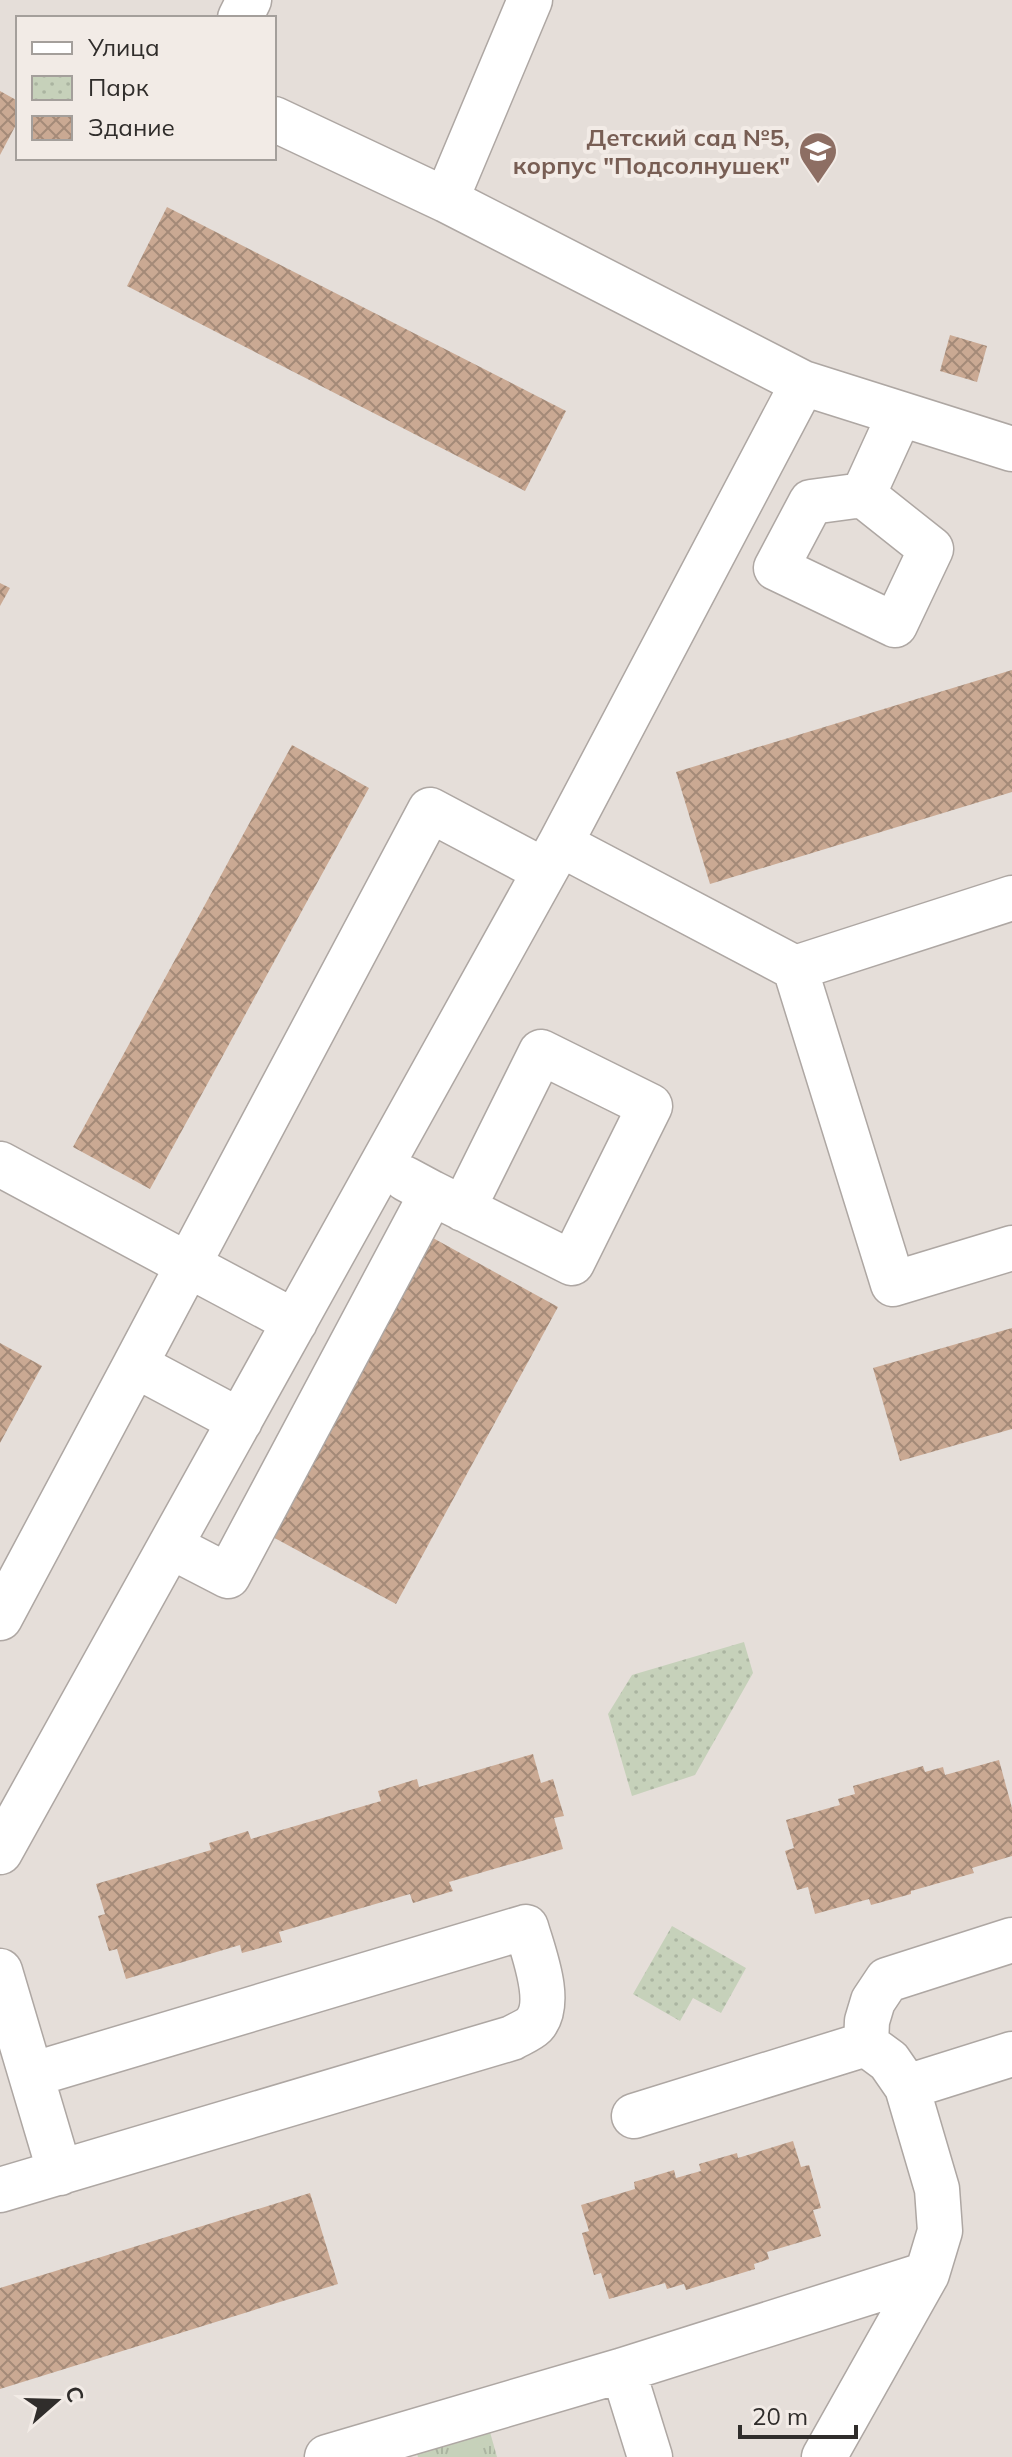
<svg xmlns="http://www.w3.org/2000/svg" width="1012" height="2457" viewBox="0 0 1012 2457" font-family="Mulish,sans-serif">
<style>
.grass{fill:url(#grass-tufts)}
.park{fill:url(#park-dots)}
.building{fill:url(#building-cross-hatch)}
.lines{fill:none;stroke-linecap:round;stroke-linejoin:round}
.minor-casing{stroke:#aea7a3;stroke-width:47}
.minor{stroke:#fff;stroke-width:44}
.labels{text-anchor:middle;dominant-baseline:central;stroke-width:8;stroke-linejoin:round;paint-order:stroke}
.education-label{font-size:24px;font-weight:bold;fill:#785e54;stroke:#f2ebe6;text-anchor:end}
</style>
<defs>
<pattern id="grass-tufts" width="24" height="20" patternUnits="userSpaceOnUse" patternTransform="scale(2)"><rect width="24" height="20" fill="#c6d1ba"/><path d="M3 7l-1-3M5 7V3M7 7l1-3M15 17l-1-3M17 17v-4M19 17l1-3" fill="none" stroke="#aab4a0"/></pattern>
<pattern id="park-dots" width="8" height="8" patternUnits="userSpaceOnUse" patternTransform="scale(2)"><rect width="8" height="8" fill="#c6d1ba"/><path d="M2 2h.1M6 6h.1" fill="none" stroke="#aab4a0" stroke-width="1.8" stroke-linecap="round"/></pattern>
<pattern id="building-cross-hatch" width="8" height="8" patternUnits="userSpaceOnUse" patternTransform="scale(2)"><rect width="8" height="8" fill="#caa993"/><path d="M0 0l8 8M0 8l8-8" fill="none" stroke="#a48a78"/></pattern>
</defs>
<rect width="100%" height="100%" fill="#e5ded9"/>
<!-- grass -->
<path class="grass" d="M490,2432L497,2457H418L417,2454Z"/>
<!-- park -->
<path class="park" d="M744,1642L753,1673L695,1775L632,1796L608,1714L632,1675Z
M672,1926L746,1968L721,2013L693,1998L680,2021L633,1994Z"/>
<!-- building -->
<path class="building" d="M0,91L18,101V121L0,155Z
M167,207L566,411L525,491L127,286Z
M950,335L987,346L977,382L940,371Z
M0,583L10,588L0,606Z
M1012,670V792L710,884L676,772Z
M292,745L369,788L150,1189L73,1147Z
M433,1238L558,1307L396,1604L271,1536Z
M1012,1328V1429L900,1461L873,1368Z
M0,1343L42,1366L0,1443Z
M533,1754L541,1783L553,1779L564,1816L554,1818L563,1849L449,1882L453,1891L413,1903L410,1894L279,1932L282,1942L242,1953L240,1945L126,1979L117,1949L109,1951L98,1916L105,1914L96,1884L211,1850L209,1843L248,1831L251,1839L381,1801L378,1791L417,1779L419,1787Z
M999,1760L1012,1808V1856L972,1868L974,1873L911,1891V1894L871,1905L869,1899L815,1914L808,1887L797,1890L785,1851L794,1848L786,1820L840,1805L838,1799L855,1794L853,1786L923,1766L925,1772L943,1767L945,1775Z
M793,2141L801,2167L809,2165L821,2208L813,2210L821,2236L767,2252L769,2259L754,2264L755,2269L686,2290L684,2284L667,2289L665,2283L609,2299L601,2273L594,2275L582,2233L589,2231L581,2205L635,2189L634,2182L674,2170L676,2178L701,2171L699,2164L737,2153L738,2158Z
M310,2193L338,2284L0,2389V2288Z"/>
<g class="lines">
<!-- minor casing -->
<g class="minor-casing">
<path id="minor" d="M240,18L249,0
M274,119L446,200L803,383L1012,449
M446,200L530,0
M863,495L931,549L895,625L776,568L811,502L863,495L900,414
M560,844L803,383
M1012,898L795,968L893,1284L1012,1248
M0,1164L188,1265L135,1365
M432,1193L572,1263L650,1106L541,1052L463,1209
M295,1322L188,1265L430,810L545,871
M170,1546L228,1576L432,1193L406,1179
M0,1618L135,1365L240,1421
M0,1852L560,844L795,968
M0,1971L60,2173
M907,2087L1012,2054
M634,2116L866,2044L867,2021L873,2001L887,1980L1012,1940
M0,2190L512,2038C519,2034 529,2030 534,2025C554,2003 533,1952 526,1927L31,2075
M623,2370L650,2457
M327,2457L623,2370L927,2274
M824,2457L927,2274L940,2231L937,2189L907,2087L889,2061L866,2044"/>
</g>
<!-- minor -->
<use href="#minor" class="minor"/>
</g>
<!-- icons -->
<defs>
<g id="school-pin" transform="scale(2)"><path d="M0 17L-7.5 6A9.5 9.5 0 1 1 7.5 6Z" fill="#8d6e63" stroke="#f2ebe6"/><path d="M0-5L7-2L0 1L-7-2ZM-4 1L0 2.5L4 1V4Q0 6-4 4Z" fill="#fff"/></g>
</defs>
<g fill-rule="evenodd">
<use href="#school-pin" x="818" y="151"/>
</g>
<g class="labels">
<!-- education labels -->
<g class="education-label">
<text x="790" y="137">Детский сад №5,<tspan x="790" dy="28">корпус "Подсолнушек"</tspan></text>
</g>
</g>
<!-- legend -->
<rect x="16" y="16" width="260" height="144" fill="#f2ebe6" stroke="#a49f9b" stroke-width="2"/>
<rect x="32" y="42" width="40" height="12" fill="#ffffff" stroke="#a49f9b" stroke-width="2"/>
<text x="88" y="56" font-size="24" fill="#302d2b">Улица</text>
<rect x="32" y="76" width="40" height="24" fill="url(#park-dots)" stroke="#a49f9b" stroke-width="2"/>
<text x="88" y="96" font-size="24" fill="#302d2b">Парк</text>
<rect x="32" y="116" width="40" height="24" fill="url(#building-cross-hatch)" stroke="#a49f9b" stroke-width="2"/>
<text x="88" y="136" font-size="24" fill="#302d2b">Здание</text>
<!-- north arrow -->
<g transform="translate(56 2401) rotate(70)" stroke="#f2ebe6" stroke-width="6" paint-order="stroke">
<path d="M0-6L14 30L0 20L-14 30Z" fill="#302d2b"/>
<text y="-12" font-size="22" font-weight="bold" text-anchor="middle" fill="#302d2b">С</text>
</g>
<!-- scale -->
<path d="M740 2425v12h116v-12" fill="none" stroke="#302d2b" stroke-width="4"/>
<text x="752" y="2425" font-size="24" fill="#302d2b" stroke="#f2ebe6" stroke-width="6" paint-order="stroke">20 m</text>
</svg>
